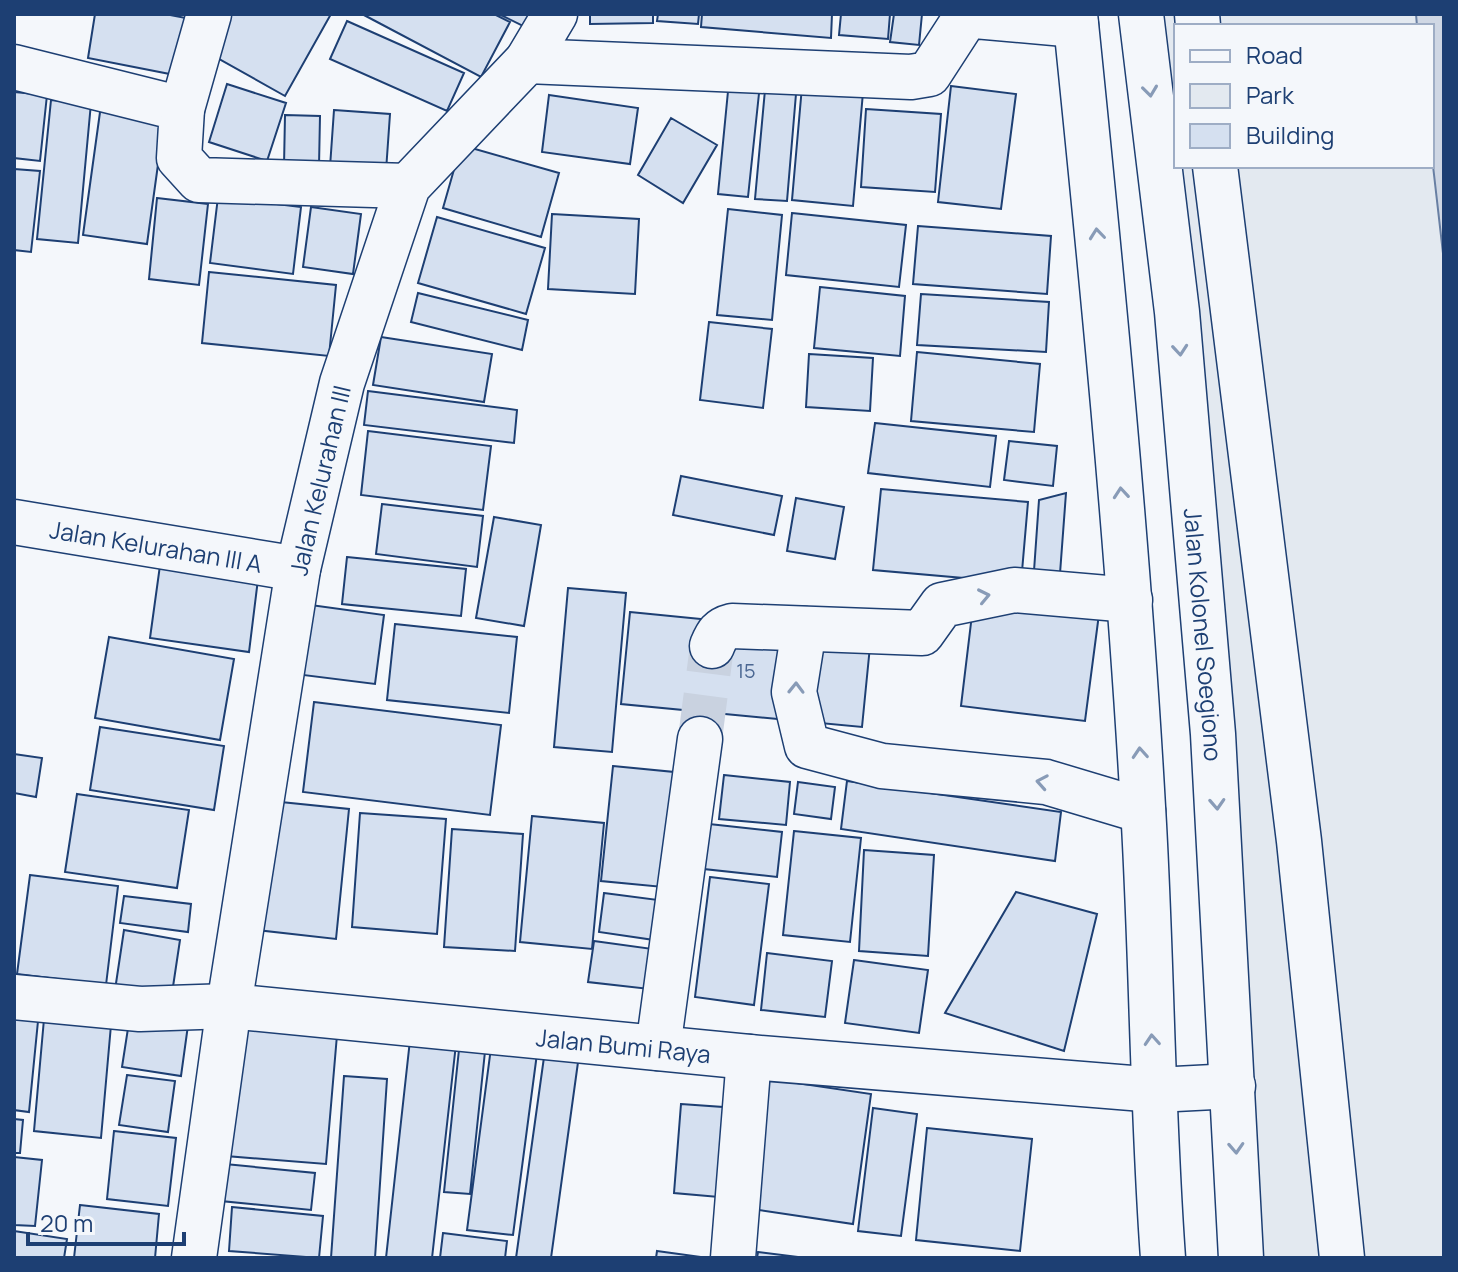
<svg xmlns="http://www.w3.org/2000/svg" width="1458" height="1272" viewBox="0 0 1458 1272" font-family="Manrope,sans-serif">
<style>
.green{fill:#e3e9f0;stroke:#687fa3;stroke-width:2;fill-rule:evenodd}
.water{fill:#cfd7e4;stroke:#687fa3;stroke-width:2}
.building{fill:#d5e0f0;stroke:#1d3f73;stroke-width:2}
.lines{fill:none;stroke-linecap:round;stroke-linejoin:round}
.minor-tunnel{stroke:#c9d2e0;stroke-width:44;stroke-dasharray:44 22;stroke-linecap:butt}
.minor-casing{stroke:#1d3f73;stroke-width:47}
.major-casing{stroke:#1d3f73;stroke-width:47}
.minor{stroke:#f4f7fb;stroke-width:44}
.major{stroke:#f4f7fb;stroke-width:44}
.oneway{stroke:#889bb7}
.labels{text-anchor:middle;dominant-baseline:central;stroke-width:6;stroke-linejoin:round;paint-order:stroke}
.number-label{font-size:20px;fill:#4b6792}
.street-label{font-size:24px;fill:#1d3f73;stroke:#f4f7fb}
</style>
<rect width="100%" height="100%" fill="#f4f7fb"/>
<!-- green -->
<path class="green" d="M1141,14H1444V1258H1241ZM1176,26H1432V166H1176Z"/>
<!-- water -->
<path class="water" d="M1416,14H1444V262L1432,157V26H1417Z"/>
<!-- building -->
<path class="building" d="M95,14H165L191,19L180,76L88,58Z
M226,14H331L285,96L205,51Z
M362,14H494L510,22L481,77Z
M499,14H540L531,30Z
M590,14H653V23L590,24Z
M658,14H699L698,24L657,21Z
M702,14H832L831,38L701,27Z
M841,14H890L888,39L839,35Z
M894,14H922L919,45L890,42Z
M347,21L464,73L447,111L330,59Z
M803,75L864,81L853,206L792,200Z
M766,79L797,82L787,201L755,199Z
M729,81L760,84L748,197L718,194Z
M227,84L286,103L267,161L209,142Z
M951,86L1016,94L1001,209L938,202Z
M14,92L47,95L40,161L14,158Z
M549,95L638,108L630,164L542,152Z
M51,100L91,103L78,243L37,239Z
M101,105L165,114L147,244L83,235Z
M866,109L941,114L935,192L861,187Z
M334,110L390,114L386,171L330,167Z
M285,115L320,116L319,166H284Z
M671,118L717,145L683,203L638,175Z
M461,145L559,173L541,237L443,208Z
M14,169L40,171L31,252L14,250Z
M218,197L301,207L293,274L210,263Z
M157,198L208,204L199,285L149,279Z
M311,207L361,214L353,274L303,267Z
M728,209L782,215L772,320L717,315Z
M792,213L906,225L899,287L786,275Z
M552,214L639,219L635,294L548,289Z
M437,217L545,248L526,314L418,283Z
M918,226L1051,236L1047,294L913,284Z
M209,272L336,285L329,356L202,343Z
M820,287L905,296L900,356L814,348Z
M418,293L528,320L522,350L411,322Z
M921,294L1049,302L1046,352L917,345Z
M709,322L772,329L763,408L700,400Z
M381,337L492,354L484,402L373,385Z
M917,352L1040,364L1034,432L911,421Z
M809,354L873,358L870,411L806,407Z
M368,391L517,410L514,443L364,425Z
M875,423L996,436L990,487L868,473Z
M368,431L491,446L483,510L361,495Z
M1009,441L1057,446L1053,486L1004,480Z
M681,476L782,496L774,535L673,515Z
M881,489L1028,502L1021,583L873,570Z
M1066,493L1059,587L1033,585L1039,500Z
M796,498L844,507L835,559L787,551Z
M382,504L483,516L477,567L376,554Z
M494,517L541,525L524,626L476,618Z
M347,557L466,569L461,616L342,604Z
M161,558L259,571L249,652L150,638Z
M568,588L626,593L612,752L554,747Z
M974,598L1099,614L1085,721L961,706Z
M296,603L384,615L375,684L287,673Z
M630,612L871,636L862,727L621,704Z
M395,624L517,637L509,713L387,700Z
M109,637L234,659L220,740L95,718Z
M314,702L501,725L490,815L303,792Z
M100,727L224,746L214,810L90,790Z
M14,754L42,758L36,797L14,793Z
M613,766L674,772L663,887L601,881Z
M724,775L790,782L786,825L719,819Z
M847,781L1061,812L1055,861L841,829Z
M798,782L835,787L831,819L794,814Z
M77,794L189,810L177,888L65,872Z
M271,801L349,809L336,939L257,930Z
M360,813L446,819L437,934L352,927Z
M532,816L604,823L592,949L520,942Z
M709,824L782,832L777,877L704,869Z
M452,829L523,834L515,951L444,947Z
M794,831L861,838L850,942L783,935Z
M864,850L934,855L928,956L859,951Z
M30,875L118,886L106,985L17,974Z
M710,877L769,884L754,1005L695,997Z
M1016,892L1097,914L1064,1051L945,1013Z
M604,893L666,901L661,941L599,932Z
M124,896L191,904L188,932L120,923Z
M124,930L180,940L171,1000L115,990Z
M594,941L660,950L658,990L588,982Z
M767,953L832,961L825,1017L761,1010Z
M854,960L928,970L919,1033L845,1023Z
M14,1008L39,1011L29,1112L14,1110Z
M131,1009L189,1018L181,1076L122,1067Z
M44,1019L111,1025L101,1138L34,1131Z
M236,1027L337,1035L326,1164L226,1156Z
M410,1040L456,1044L432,1258H386Z
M460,1040L486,1042L470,1194L444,1192Z
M492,1040L538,1046L513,1235L467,1230Z
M545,1050L579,1055L551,1258H516Z
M127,1075L175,1081L168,1132L119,1125Z
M344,1076L387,1079L375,1258H331Z
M763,1078L871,1094L853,1224L745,1208Z
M681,1104L737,1108L730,1198L674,1193Z
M873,1108L917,1114L901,1236L858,1231Z
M14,1119L23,1120L20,1153H14Z
M927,1128L1032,1139L1020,1251L916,1240Z
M114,1131L176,1138L168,1206L107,1199Z
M14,1157L42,1160L35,1226L14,1225Z
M225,1164L315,1173L311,1210L221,1201Z
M80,1205L159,1214L155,1258H74Z
M232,1207L323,1216L319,1258L229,1251Z
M14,1231L67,1239L64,1258H14Z
M443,1233L507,1241L505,1258H440Z
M657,1251L708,1258H656Z
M758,1252L806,1258H757Z"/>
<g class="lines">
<!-- minor-tunnel -->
<path class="minor-tunnel" d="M700,739L712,646"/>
<!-- minor casing -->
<g class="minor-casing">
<g id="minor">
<path d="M1197,14L1198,26"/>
<path d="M527,61L911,77L929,74L964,20L975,16L1076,25"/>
<path d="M14,67L182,109L179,158L199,180L408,186"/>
<path d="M182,109L209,14"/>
<path d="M1215,166L1299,841L1342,1258"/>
<path id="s1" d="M14,522L298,569"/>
<path d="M804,629L794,692L807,746L882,766L1046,782L1143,811"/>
<path d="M712,646C717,634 720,629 732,626L922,633L942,605L1014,590L1130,600"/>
<path id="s2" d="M14,997L140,1009L229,1006L749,1057L1156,1090L1233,1086"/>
<path d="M658,1048L700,739"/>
<path id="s3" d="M194,1258L229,1006L298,569L342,383L408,186L527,61L555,14"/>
<path d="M733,1258L749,1057"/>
</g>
</g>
<!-- major casing -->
<g class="major-casing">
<g id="major">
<path d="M1075,14C1102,278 1128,542 1143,807C1152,957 1152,1108 1163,1258"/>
<path id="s4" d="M1141,14L1177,312L1213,734L1241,1258"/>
</g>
</g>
<!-- minor -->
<use href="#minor" class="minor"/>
<!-- major -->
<use href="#major" class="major"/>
</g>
<!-- one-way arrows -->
<defs><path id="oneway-chevron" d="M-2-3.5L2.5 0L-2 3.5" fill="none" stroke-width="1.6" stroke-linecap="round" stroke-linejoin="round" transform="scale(2)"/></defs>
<g class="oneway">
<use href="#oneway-chevron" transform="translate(1150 91) rotate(83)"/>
<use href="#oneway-chevron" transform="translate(1097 234) rotate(-96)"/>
<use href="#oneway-chevron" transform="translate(1180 350) rotate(85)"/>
<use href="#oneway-chevron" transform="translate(1121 493) rotate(-95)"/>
<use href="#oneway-chevron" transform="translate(984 596) rotate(-12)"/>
<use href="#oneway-chevron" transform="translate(796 688) rotate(-89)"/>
<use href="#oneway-chevron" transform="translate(1140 753) rotate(-94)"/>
<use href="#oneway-chevron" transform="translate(1042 782) rotate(-170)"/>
<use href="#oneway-chevron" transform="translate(1217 804) rotate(87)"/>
<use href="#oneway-chevron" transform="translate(1152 1040) rotate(-94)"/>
<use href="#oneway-chevron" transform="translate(1236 1148) rotate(87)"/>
</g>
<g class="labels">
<!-- number labels -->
<g class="number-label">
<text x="746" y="670">15</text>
</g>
<!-- street labels -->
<g class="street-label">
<text stroke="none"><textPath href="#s3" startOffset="788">Jalan Kelurahan III</textPath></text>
<text stroke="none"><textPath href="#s1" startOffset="144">Jalan Kelurahan III A</textPath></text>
<text stroke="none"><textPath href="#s4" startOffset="624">Jalan Kolonel Soegiono</textPath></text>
<text stroke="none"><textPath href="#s2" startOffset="612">Jalan Bumi Raya</textPath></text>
</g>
</g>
<!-- border -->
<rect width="1458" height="1272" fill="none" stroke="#1d3f73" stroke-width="32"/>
<!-- legend -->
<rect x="1174" y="24" width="260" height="144" fill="#f4f7fb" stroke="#9eadc5" stroke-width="2"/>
<rect x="1190" y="50" width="40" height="12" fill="#f4f7fb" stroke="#9eadc5" stroke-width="2"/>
<text x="1246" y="64" font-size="24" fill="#1d3f73">Road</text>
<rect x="1190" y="84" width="40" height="24" fill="#e3e9f0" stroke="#9eadc5" stroke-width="2"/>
<text x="1246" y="104" font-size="24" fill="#1d3f73">Park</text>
<rect x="1190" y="124" width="40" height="24" fill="#d5e0f0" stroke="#9eadc5" stroke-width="2"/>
<text x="1246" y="144" font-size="24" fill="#1d3f73">Building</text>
<!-- scale -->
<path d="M28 1232v12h156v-12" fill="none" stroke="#1d3f73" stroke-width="4"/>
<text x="40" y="1232" font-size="24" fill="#1d3f73" stroke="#f4f7fb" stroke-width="6" paint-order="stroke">20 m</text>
</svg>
